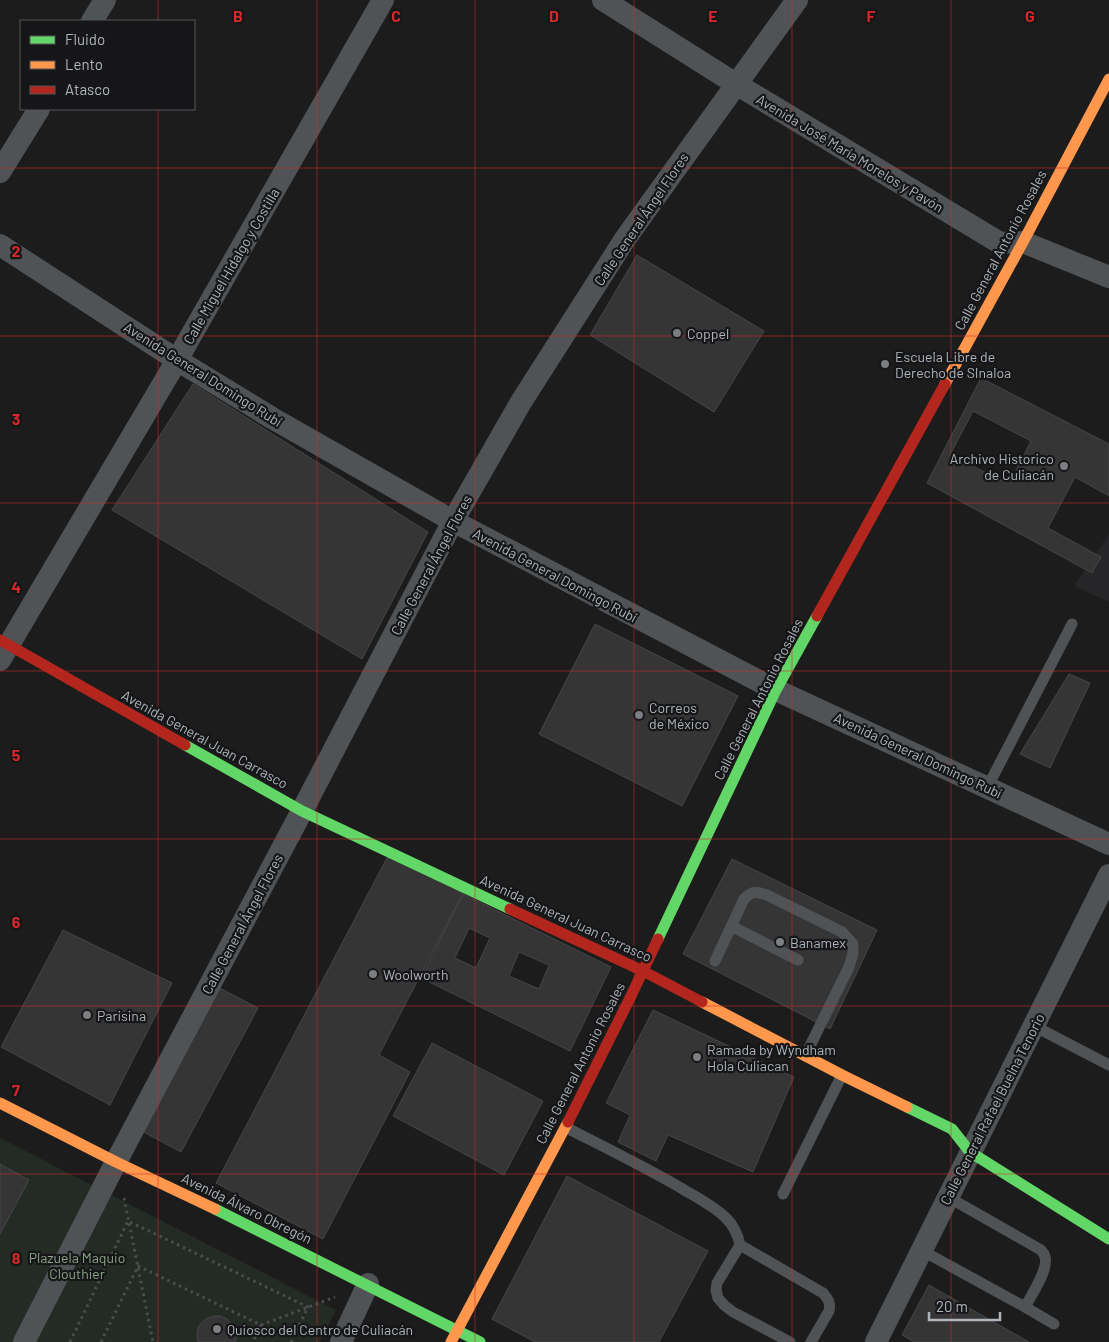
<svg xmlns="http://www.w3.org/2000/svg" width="1109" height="1342" viewBox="0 0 1109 1342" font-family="Barlow,sans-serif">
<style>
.built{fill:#262628}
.green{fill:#242b24}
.building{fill:#353536;stroke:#444648;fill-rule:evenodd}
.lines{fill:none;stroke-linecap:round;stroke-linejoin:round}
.path{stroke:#4c4d50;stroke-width:3;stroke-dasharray:2.5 4;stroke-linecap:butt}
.lane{stroke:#505355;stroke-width:11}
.street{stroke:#505355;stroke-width:22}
.fast{stroke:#63d668;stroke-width:11}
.slow{stroke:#ff974d;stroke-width:11}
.jam{stroke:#b3261e;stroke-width:11}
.grid{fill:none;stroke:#d62828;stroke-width:1;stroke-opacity:0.55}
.poi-dot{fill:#7b7f83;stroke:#161618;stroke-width:2}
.labels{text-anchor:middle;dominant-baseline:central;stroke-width:4.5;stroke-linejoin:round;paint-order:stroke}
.street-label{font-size:14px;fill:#aeb5bb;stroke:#161618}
.poi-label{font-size:14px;fill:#aeb5bb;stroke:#161618;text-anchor:start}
.park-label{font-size:14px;fill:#8ba586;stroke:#161618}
.grid-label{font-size:16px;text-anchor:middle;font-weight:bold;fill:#d62828;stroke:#161618;stroke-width:4.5;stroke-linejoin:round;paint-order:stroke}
</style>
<rect width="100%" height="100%" fill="#1c1c1c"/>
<!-- built -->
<path class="built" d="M1109,534V602L1074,586Z"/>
<!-- green -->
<path class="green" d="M0,1138L336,1310L320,1342H0Z"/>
<!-- building -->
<path class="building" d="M637,255L764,331L714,412L590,335Z
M981,378L1109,444V496L1075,477L1048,528L1101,557L1092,573L927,483ZM973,411L1031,441L1009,484L950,455Z
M193,384L428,532L362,659L112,510Z
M595,624L738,696L682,806L539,734Z
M1069,674L1090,683L1050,768L1020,754Z
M389,854L463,893L379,1055L410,1072L323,1239L216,1183Z
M732,859L877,930L830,1029L683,954Z
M463,894L611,967L570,1051L421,978ZM469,928L490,938L476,968L455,958ZM519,952L549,965L539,989L509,976Z
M63,930L172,983L110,1105L1,1047Z
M214,985L258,1008L181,1152L138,1129Z
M653,1010L794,1077L753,1172L668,1135L656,1161L618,1142L630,1115L606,1103Z
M432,1043L543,1101L504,1175L393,1116Z
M0,1164L29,1180L0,1234Z
M567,1176L708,1251L659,1342H535L492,1319Z
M929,1285L1029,1342H914L902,1335Z
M214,1316H221L227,1319L232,1324L236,1330L237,1336L235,1342H198L197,1334L198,1328L202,1322L208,1318Z"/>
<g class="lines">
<!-- path -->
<path class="path" d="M124,1198L153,1342
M261,1325L335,1297
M70,1342L128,1221L308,1307L291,1342
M101,1342L138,1266L261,1325L253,1342"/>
<!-- lane -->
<path class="lane" d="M987,788L1072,624
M731,926L798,960
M715,961L744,899C752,891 756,891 767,895L842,932L853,944V953L849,967L805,1056
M1034,1026L1109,1065
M565,1127C604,1147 643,1166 681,1188C696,1197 714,1206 726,1218C734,1226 738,1235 740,1245L717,1283L716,1290L718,1298L724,1305L733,1312L790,1342
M783,1194L842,1075
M948,1197L1041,1250C1042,1252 1045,1254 1045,1257C1049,1269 1031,1296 1025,1307L1054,1324
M740,1245L823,1293C828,1299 831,1303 829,1311L811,1342
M921,1250L1025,1307"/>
<!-- street -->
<path class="street" d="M603,0L736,84L1000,243L1023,242L1109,277
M92,21L105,0
M0,172L39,109
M0,245L177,360L272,418L453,521L776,690L1109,844
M0,660L177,360L383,0
M24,1342L116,1162L302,811L453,521L521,402L625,239L797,0
M341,1342L368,1284
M876,1342L1109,875"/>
<!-- fast -->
<path class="fast" d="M185,745L302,811L510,909
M658,939L776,690L817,616
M907,1107L952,1129L970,1152L1109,1239
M215,1209L480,1342"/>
<!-- slow -->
<path class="slow" d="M945,384L1023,242L1109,79
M702,1002L842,1075L907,1107
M0,1103L116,1162L215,1209
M451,1342L568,1122"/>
<!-- jam -->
<path class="jam" d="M817,616L945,384
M0,640L185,745
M510,909L643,971L702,1002
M568,1122L631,996L658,939"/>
</g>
<!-- grid -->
<path class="grid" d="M158,0V21M317,0V1342M475,0V1342M634,0V1342M792,0V1342M951,0V1342M158,109V1342M0,168H1109M0,336H1109M0,503H1109M0,671H1109M0,839H1109M0,1006H1109M0,1174H1109"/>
<!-- markers -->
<g class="poi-dot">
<circle cx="677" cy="333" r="5"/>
<circle cx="885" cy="364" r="5"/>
<circle cx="1064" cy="466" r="5"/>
<circle cx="639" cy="715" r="5"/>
<circle cx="780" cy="942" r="5"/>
<circle cx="373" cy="974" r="5"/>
<circle cx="87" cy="1015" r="5"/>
<circle cx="697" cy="1057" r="5"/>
<circle cx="217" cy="1329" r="5"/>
</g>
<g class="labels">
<!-- street labels -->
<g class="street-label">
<text transform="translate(850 153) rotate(31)">Avenida José María Morelos y Pavón</text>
<text transform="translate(641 219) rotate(-56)">Calle General Ángel Flores</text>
<text transform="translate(1000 250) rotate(-62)">Calle General Antonio Rosales</text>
<text transform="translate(231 266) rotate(-60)">Calle Miguel Hidalgo y Costilla</text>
<text transform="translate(203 374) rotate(32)">Avenida General Domingo Rubí</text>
<text transform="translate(431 565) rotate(-62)">Calle General Ángel Flores</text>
<text transform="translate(555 575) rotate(28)">Avenida General Domingo Rubí</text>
<text transform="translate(758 699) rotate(-63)">Calle General Antonio Rosales</text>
<text transform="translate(205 739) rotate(29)">Avenida General Juan Carrasco</text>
<text transform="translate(918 755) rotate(25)">Avenida General Domingo Rubí</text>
<text transform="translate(566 918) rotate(25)">Avenida General Juan Carrasco</text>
<text transform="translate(242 924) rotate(-62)">Calle General Ángel Flores</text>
<text transform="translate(580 1063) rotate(-63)">Calle General Antonio Rosales</text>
<text transform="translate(992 1109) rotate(-63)">Calle General Rafael Buelna Tenorio</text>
<text transform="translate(247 1208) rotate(26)">Avenida Álvaro Obregón</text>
</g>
<!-- poi labels -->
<g class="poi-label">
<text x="687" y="333">Coppel</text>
<text x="895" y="356">Escuela Libre de<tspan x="895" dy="16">Derecho de SInaloa</tspan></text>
<text x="1054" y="458" text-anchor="end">Archivo Historico<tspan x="1054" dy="16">de Culiacán</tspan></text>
<text x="649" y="707">Correos<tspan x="649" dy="16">de México</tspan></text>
<text x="790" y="942">Banamex</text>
<text x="383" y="974">Woolworth</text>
<text x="97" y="1015">Parisina</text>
<text x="707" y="1049">Ramada by Wyndham<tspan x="707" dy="16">Hola Culiacan</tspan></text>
<text x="227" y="1329">Quiosco del Centro de Culiacán</text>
</g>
<!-- park labels -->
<g class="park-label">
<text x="77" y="1257">Plazuela Maquio<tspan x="77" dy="16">Clouthier</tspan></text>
</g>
</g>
<g class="grid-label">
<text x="238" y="22">B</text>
<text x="396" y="22">C</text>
<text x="554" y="22">D</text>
<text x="713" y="22">E</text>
<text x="871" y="22">F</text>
<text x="1030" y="22">G</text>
<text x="16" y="257">2</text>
<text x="16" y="425">3</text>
<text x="16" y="593">4</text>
<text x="16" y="761">5</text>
<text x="16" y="928">6</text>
<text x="16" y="1096">7</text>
<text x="16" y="1264">8</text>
</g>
<!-- legend -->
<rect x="20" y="20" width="175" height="90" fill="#161618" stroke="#535659"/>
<rect x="30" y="36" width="25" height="8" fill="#63d668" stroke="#535659"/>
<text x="65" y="45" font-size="15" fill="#aeb5bb">Fluido</text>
<rect x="30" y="61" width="25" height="8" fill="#ff974d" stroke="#535659"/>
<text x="65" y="70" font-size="15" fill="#aeb5bb">Lento</text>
<rect x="30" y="86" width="25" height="8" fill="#b3261e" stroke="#535659"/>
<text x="65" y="95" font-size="15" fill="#aeb5bb">Atasco</text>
<!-- scale -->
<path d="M929 1312v8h71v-8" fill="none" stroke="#aeb5bb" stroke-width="2.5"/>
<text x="936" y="1312" font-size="15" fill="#aeb5bb" stroke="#161618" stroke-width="4" paint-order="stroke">20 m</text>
</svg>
